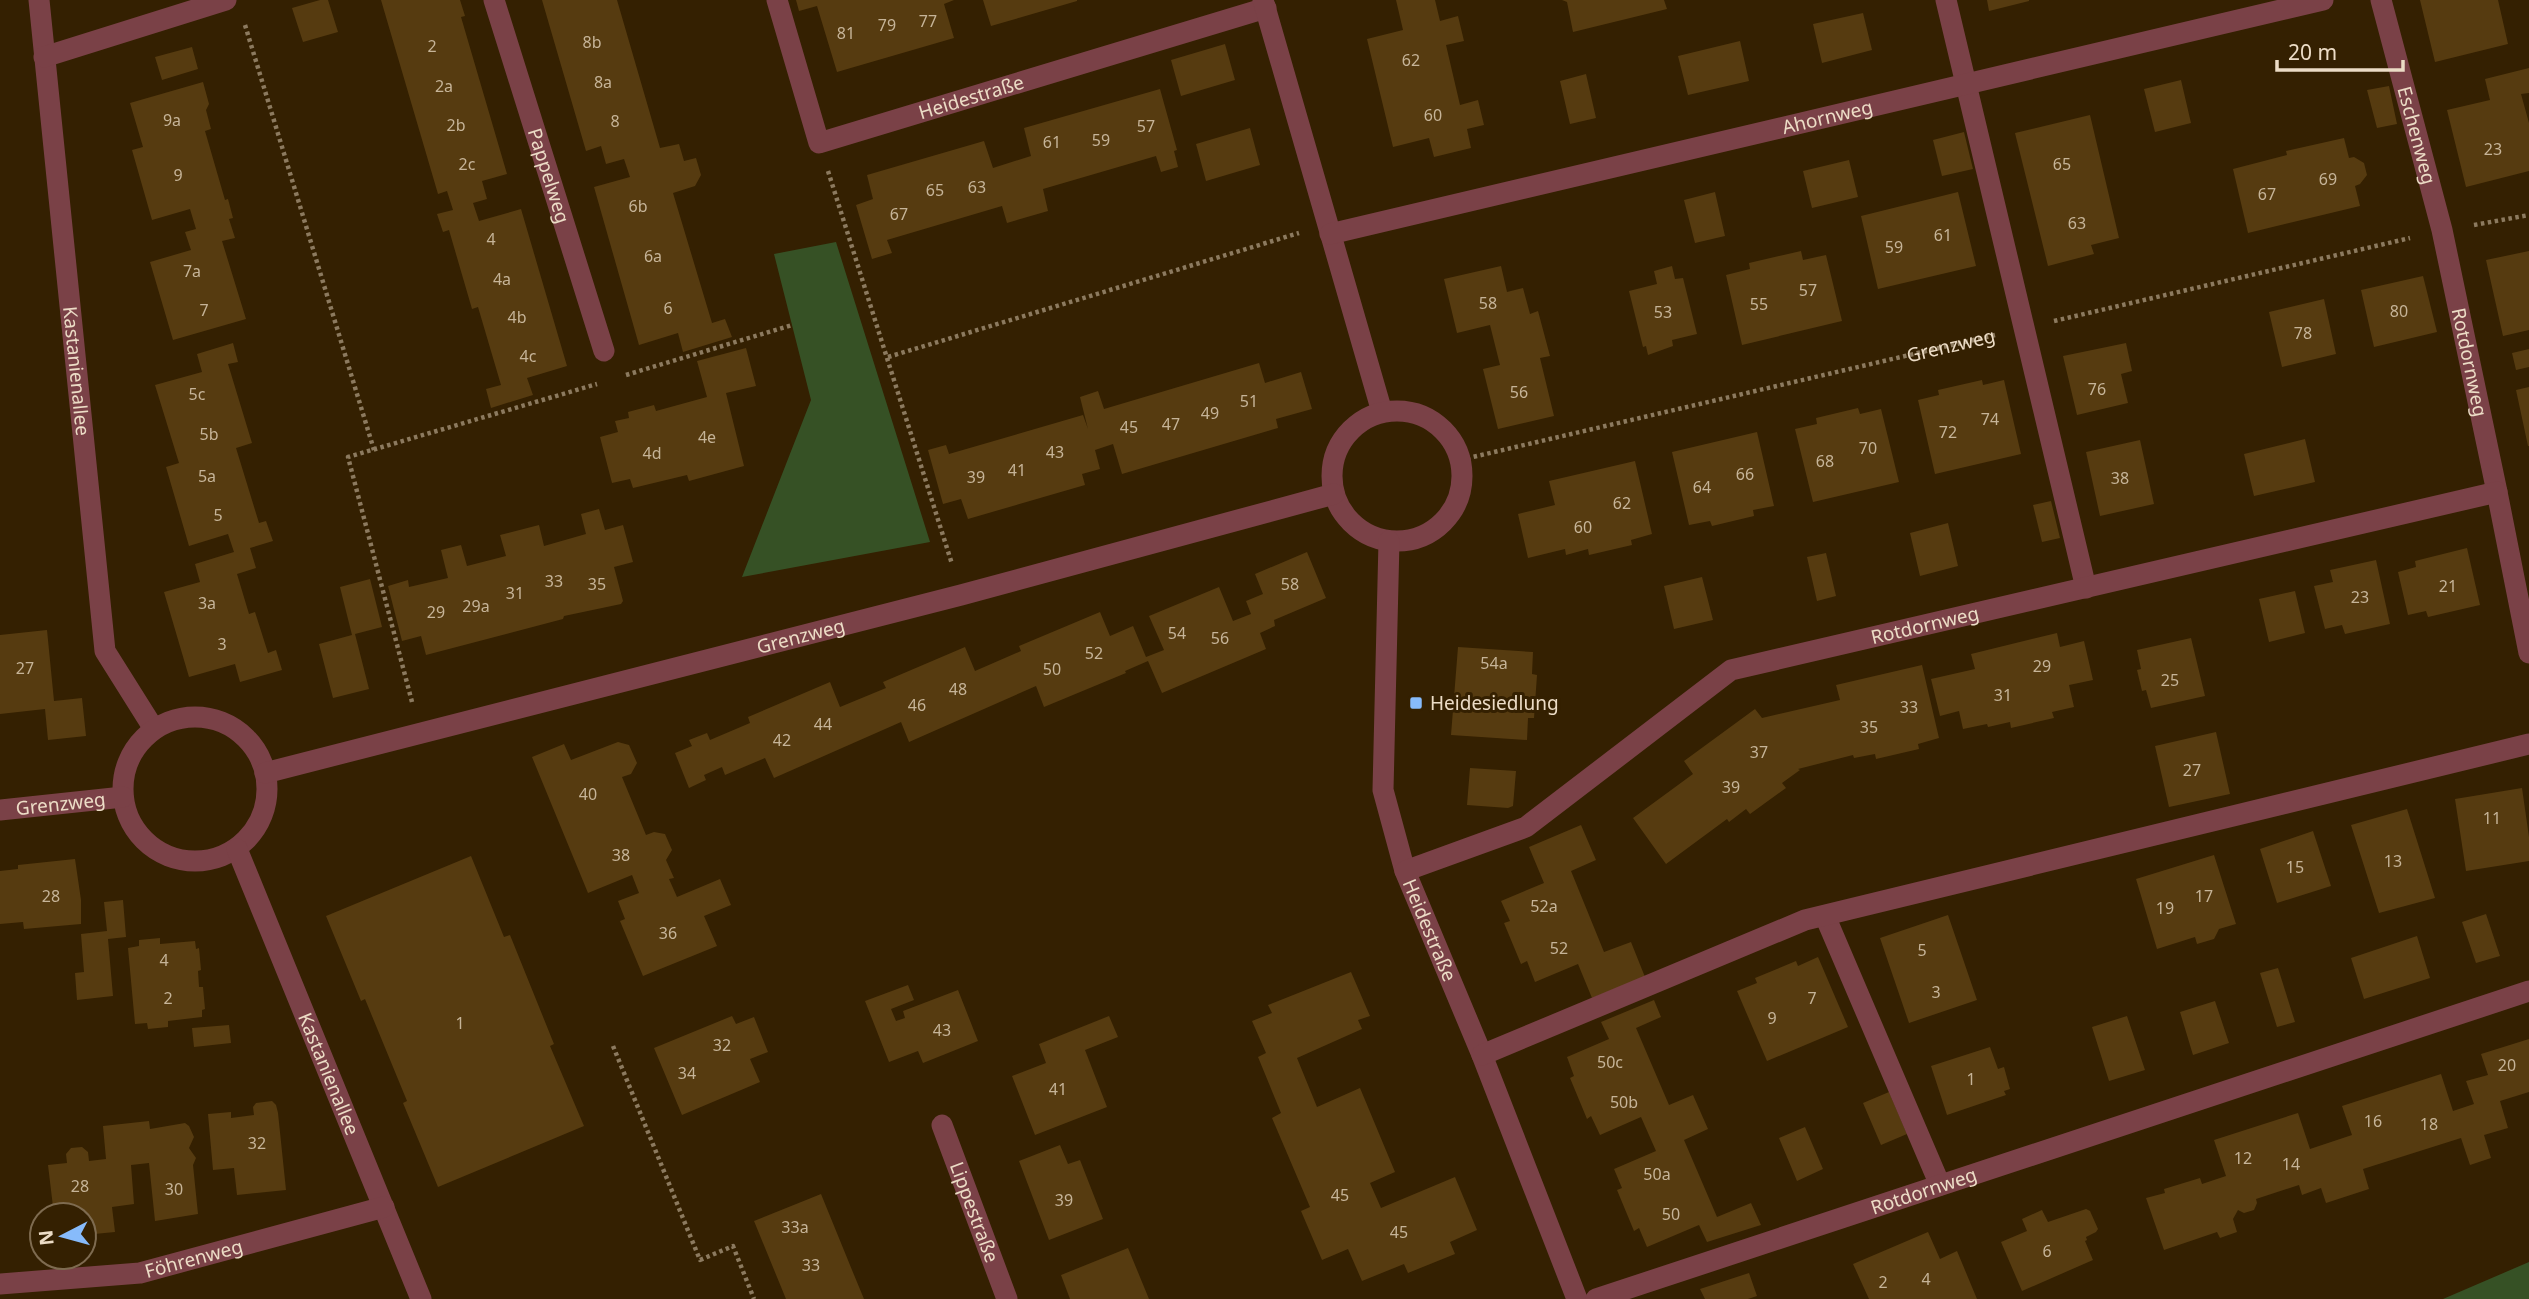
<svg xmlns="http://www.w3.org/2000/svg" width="2529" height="1299" viewBox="0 0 2529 1299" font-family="'Noto Sans',sans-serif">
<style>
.green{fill:#365125}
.building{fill:#563b10}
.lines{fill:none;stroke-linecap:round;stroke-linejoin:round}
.path{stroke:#8c7a5f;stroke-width:4.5;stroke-dasharray:3.5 3.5;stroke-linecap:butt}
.service{stroke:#7a4147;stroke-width:21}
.minor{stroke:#7a4147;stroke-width:21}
.poi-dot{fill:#87bbfb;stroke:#342001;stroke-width:2.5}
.labels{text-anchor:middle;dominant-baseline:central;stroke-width:6;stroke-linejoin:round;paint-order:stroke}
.number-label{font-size:16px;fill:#c6b498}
.street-label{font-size:19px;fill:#ecdcc6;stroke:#342001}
.poi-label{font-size:19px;fill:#ecdcc6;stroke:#342001;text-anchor:start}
</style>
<rect width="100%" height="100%" fill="#342001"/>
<!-- green -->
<path class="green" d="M836,242L930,542L742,577L811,400L774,254Z
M2529,1262V1299H2443Z"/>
<!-- building -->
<path class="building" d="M320,0H328L338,32L303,42L292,8Z
M381,0H460L465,16L461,17L507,174L482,181L487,199L473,203L479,221L521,209L567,366L527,378L533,395L491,408L486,389L501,385L478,307L472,309L449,230L443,232L437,214L453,210L447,191L438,194Z
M542,0H617L660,148L679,144L684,161L696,158L701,175L695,186L673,193L712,323L725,319L732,337L683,352L678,333L639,345L594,187L630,177L624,159L606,164L601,146L586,151Z
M796,0H954L944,4L954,38L837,72L817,6L799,11Z
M983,0H1077V1L991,26Z
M1396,0H1435L1440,21L1458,16L1464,41L1446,45L1460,105L1478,100L1484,125L1467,129L1471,148L1434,157L1429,138L1393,147L1367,39L1403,30Z
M1562,0H1664L1667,9L1573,32L1567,2Z
M1987,0H2029V1L1989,11Z
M2420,0H2498L2508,44L2435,62Z
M1863,13L1872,50L1822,63L1813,24Z
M1740,41L1749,81L1688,95L1678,56Z
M1225,44L1235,80L1181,96L1171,60Z
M192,47L198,69L162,80L155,57Z
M2529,68V93L2521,94L2529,123V171L2466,187L2447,110L2490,100L2485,79Z
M1586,74L1596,118L1570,124L1560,81Z
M2181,80L2191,123L2155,132L2144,89Z
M203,82L209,104L206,110L211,129L205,131L225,200L228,199L233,218L229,219L235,238L222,241L246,319L173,340L150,262L191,250L185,232L196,229L190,209L152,220L132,150L143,147L130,103Z
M2389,86L2397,124L2377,128L2367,90Z
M1160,89L1177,150L1174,151L1178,167L1161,172L1156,156L1043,189L1048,211L1007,223L1002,206L887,240L892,253L872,259L856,205L873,199L867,175L984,141L993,168L1031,156L1024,128Z
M2090,115L2119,238L2091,245L2094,254L2048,266L2015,133Z
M1250,128L1260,165L1206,181L1196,144Z
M1964,132L1973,169L1942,176L1933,140Z
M2344,138L2349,158L2354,157L2364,163L2367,175L2360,184L2355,186L2360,206L2248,233L2233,169L2287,155L2286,151Z
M1849,160L1858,197L1812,208L1803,171Z
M1715,192L1725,236L1695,243L1684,200Z
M1958,192L1976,266L1878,289L1861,216Z
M1801,251L1803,260L1826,255L1842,321L1742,345L1726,275L1750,269L1749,263Z
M2529,251V330L2503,336L2486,260Z
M1501,266L1507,292L1523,288L1530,314L1538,311L1550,356L1540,358L1554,416L1498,429L1483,369L1500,365L1490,325L1457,333L1444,279Z
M1672,266L1675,279L1683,278L1697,334L1672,340L1673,346L1648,355L1646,346L1643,347L1629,291L1657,284L1654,271Z
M2423,276L2437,332L2374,347L2361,290Z
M2324,299L2336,354L2282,367L2269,312Z
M233,343L238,362L228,364L252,443L236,448L259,523L266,521L273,541L250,548L256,568L237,574L249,614L255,612L268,653L276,650L282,670L240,682L235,664L189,677L164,592L200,582L195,564L234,552L228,534L189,546L166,467L179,463L155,385L202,372L197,354Z
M2126,343L2132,371L2121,374L2128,403L2077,415L2063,356Z
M746,348L756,386L726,393L744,466L689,481L687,475L633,488L630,479L612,483L600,437L618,432L615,421L629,418L628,412L654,405L656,411L707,397L697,361Z
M2529,349V367L2516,370L2512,353Z
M1259,363L1265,383L1301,372L1312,409L1276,419L1278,428L1122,474L1113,444L1095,450L1100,469L1082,474L1085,485L968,519L961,499L943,504L928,450L946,445L949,454L1083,415L1088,429L1080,397L1098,391L1104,409Z
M1982,380L1983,385L2004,380L2021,454L1935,474L1918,400L1939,395L1938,390Z
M2529,387V446H2528L2516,390Z
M1858,408L1860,414L1881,409L1899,482L1813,502L1795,429L1817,424L1816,418Z
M1757,432L1774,506L1753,510L1754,516L1712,526L1710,521L1689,525L1672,452Z
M2305,439L2315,482L2254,496L2244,454Z
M2140,440L2154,504L2100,516L2086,452Z
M1635,461L1652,534L1631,540L1632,545L1589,555L1588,549L1566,555L1565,549L1528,558L1518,514L1555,505L1549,481Z
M2051,501L2060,538L2042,542L2033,505Z
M599,509L605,530L623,525L633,562L614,567L623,601L621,604L564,616L563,619L426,655L421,636L402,641L388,586L408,580L409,587L448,578L441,550L461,545L467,566L506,556L500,535L539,525L544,546L586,534L581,514Z
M1948,523L1958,566L1920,576L1910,533Z
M2467,548L2480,605L2428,617L2426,611L2408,615L2398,572L2416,567L2415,561Z
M1307,552L1326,598L1274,620L1275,626L1260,633L1266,649L1162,693L1148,661L1125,671L1126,673L1044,707L1036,686L909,742L901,722L774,778L765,758L725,775L722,767L704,775L706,780L689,788L675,753L692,746L689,740L707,733L710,740L750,723L748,717L830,682L840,707L886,688L883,682L965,647L975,671L1021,651L1019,646L1100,612L1110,636L1133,626L1146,657L1164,650L1149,616L1219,587L1233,621L1251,614L1246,601L1263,594L1255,574Z
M1826,553L1836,596L1817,601L1807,557Z
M2376,560L2390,624L2345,634L2342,625L2325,629L2314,586L2333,582L2330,570Z
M1702,577L1713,620L1674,629L1664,586Z
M370,579L382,627L355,634L369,689L333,698L319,644L352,635L340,587Z
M2295,591L2305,633L2269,642L2259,599Z
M47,630L54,701L82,698L86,736L48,740L45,709L0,714V635Z
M2057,633L2060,647L2084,641L2093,680L2069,685L2074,707L2052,712L2054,718L2011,728L2010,722L1988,727L1987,724L1963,729L1959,711L1940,716L1931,679L1975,669L1971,654Z
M2191,638L2205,696L2151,708L2146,690L2142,691L2137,670L2141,669L2137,650Z
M1458,647L1533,652L1532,674L1537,675L1534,718H1528L1527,740L1451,735Z
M1922,665L1939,738L1918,744L1919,749L1876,759L1875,754L1854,758L1853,755L1798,769L1800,770L1782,783L1786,788L1750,814L1746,809L1729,822L1727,819L1666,864L1633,818L1693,774L1684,761L1755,709L1762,718L1840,700L1836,685Z
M2216,732L2230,794L2169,807L2155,746Z
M618,742L629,745L637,763L631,774L622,777L646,835L654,832L665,834L672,850L666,860L674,878L669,879L677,897L720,879L731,905L704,916L717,946L643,976L620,921L625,919L618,901L639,893L632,875L588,893L532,757L564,744L571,760Z
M1470,768L1516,771L1513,806L1508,808L1467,805Z
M2522,788L2529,837V861L2466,871L2455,799Z
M2407,809L2435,898L2379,913L2351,825Z
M1581,825L1596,860L1571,871L1604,952L1631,942L1645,977L1592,998L1578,964L1535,982L1527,961L1521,964L1504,923L1510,921L1501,901L1544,883L1529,847Z
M2313,831L2331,886L2277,903L2260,849Z
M2214,855L2236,924L2219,929L2214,939L2197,944L2195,937L2157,949L2136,879Z
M471,856L504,937L510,935L554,1044L550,1046L584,1126L438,1187L403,1103L407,1101L365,999L361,1001L326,916Z
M75,859L81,900V924L24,929L23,922L0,924V871L18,869V865Z
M123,900L126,937L108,939L113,996L77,1000L75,973L84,972L81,934L107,931L104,902Z
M2486,914L2500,956L2476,963L2462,922Z
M1948,915L1977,1000L1909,1023L1880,938Z
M2417,936L2430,978L2364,999L2351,958Z
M160,938V944L195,941L196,949L199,948L201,970L198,971L199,987H203L205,1009L202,1010V1017L168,1021V1027L148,1029L147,1023L135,1024L128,948L139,946V940Z
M1818,957L1848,1027L1767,1061L1737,991L1757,983L1755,978L1796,961L1798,966Z
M2278,968L2295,1022L2277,1027L2260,973Z
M1351,972L1370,1016L1358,1020L1362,1029L1297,1058L1317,1107L1360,1088L1395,1172L1370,1183L1381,1208L1455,1177L1477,1230L1450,1242L1455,1254L1408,1273L1404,1264L1362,1281L1348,1249L1322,1260L1301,1211L1310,1207L1272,1118L1281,1113L1258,1057L1266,1053L1252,1021L1272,1013L1268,1005Z
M908,985L914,1000L891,1009L896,1021L905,1018L903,1011L958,990L978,1041L923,1063L918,1051L889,1062L865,1001Z
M1654,1000L1661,1017L1636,1028L1669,1105L1693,1095L1708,1129L1684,1140L1717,1217L1751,1203L1761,1225L1707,1242L1699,1225L1647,1247L1639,1228L1634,1231L1617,1190L1622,1188L1614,1169L1656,1151L1641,1117L1600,1135L1591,1116L1587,1119L1570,1078L1574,1076L1567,1057L1609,1039L1601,1022Z
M2215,1001L2229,1043L2193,1055L2180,1012Z
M732,1016L736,1024L754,1017L768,1052L750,1059L760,1082L682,1115L654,1048Z
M1109,1016L1118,1037L1085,1050L1107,1107L1035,1135L1012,1076L1046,1063L1039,1044Z
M2127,1016L2145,1070L2109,1081L2092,1027Z
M229,1025L231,1043L194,1047L192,1028Z
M2529,1039V1092L2500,1101L2508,1128L2484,1135L2491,1158L2470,1165L2461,1138L2363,1169L2369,1189L2326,1203L2321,1188L2302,1195L2299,1185L2256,1199L2257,1203L2254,1210L2244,1213L2238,1210L2233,1219L2237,1232L2220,1238L2217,1232L2164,1250L2146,1198L2165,1193L2164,1189L2200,1178L2202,1184L2226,1176L2214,1140L2298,1113L2310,1149L2352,1135L2342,1106L2441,1074L2453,1111L2474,1104L2466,1081L2488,1075L2481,1054Z
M1990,1047L1998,1069L2004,1067L2010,1089L2004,1091L2006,1095L1947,1115L1931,1066Z
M1889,1092L1907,1134L1881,1145L1863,1103Z
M272,1101L276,1105L278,1113L286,1190L237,1195L234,1168L213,1170L208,1114L231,1112V1118L254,1115L253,1107L256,1103Z
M149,1121L150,1129L185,1123L189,1126L194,1137L189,1148L196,1158L193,1165L198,1214L155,1221L149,1163L131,1165L134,1204L112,1207L115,1232L84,1235V1215H54L48,1165L67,1163L66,1154L71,1148L82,1147L88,1152L89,1161L106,1159L103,1126Z
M1805,1127L1823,1169L1797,1181L1779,1138Z
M1060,1145L1068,1164L1080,1160L1103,1219L1049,1240L1019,1161Z
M821,1194L852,1270L864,1299H786L754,1221Z
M2086,1209L2090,1211L2098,1229L2096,1232L2086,1237L2087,1240L2085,1241L2093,1260L2022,1291L2001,1242L2027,1231L2022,1219L2042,1210L2048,1222Z
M1928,1232L1940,1259L1957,1251L1977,1299H1869L1853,1264Z
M1128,1248L1149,1299H1070L1061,1275Z
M1749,1273L1757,1296L1748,1299H1705L1700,1289Z"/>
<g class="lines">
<!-- path -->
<g class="path">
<path d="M245,25L374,450"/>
<path d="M828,171L952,564"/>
<path d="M2474,225L2529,215"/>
<path d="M2054,321L2410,238"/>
<path d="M888,357L1299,233"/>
<path d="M626,375L792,325"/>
<path id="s1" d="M1460,460L1995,335"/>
<path d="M412,702L348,457L597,384"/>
<path d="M613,1046L700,1260L733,1246L754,1299"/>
</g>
<!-- service -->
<g class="service">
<path d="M1946,0L2086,588"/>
<path d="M1825,916L1940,1185"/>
<path id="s2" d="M942,1125L1007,1299"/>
</g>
<!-- minor -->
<g class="minor">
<path id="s3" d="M39,0L105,651L154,729"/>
<path id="s4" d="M494,0L604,351"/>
<path id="s5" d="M777,0L819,143L1266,8"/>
<path d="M1263,0L1382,412"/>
<path id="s6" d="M2381,0L2442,230L2497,492"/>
<path d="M44,57L226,0"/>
<path id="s7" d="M1330,234L2323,0"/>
<circle cx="1397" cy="476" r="65"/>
<path id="s8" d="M1389,541L1383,790L1405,871L1482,1055L1577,1299"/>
<circle cx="195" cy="789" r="72"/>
<path id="s9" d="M265,773L961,595L1334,494"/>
<path id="s10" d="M0,810L123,797"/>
<path id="s11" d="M237,849L421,1299"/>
<path id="s12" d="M1405,871L1526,827L1731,670L2497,492L2529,653"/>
<path d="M1482,1055L1805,920L2529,744"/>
<path id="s13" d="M0,1284L140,1273L384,1207"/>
<path id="s14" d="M1596,1299L2529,991"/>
</g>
</g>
<!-- markers -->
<rect class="poi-dot" x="1409" y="696" width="14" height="14" rx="3.5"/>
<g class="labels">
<!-- number labels -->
<g class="number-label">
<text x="928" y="21">77</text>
<text x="887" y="25">79</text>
<text x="846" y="33">81</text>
<text x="592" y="42">8b</text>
<text x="432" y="46">2</text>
<text x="1411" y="60">62</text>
<text x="603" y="82">8a</text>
<text x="444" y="86">2a</text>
<text x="1433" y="115">60</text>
<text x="172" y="120">9a</text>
<text x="615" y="121">8</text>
<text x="456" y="125">2b</text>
<text x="1146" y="126">57</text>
<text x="1101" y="140">59</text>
<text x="1052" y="142">61</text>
<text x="2493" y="149">23</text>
<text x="467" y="164">2c</text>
<text x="2062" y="164">65</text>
<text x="178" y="175">9</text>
<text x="2328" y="179">69</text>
<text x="977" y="187">63</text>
<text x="935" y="190">65</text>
<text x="2267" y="194">67</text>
<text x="638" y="206">6b</text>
<text x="899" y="214">67</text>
<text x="2077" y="223">63</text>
<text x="1943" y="235">61</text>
<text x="491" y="239">4</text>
<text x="1894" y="247">59</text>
<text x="653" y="256">6a</text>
<text x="192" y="271">7a</text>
<text x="502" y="279">4a</text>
<text x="1808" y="290">57</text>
<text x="1488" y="303">58</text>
<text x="1759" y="304">55</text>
<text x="668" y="308">6</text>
<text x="204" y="310">7</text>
<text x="2399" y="311">80</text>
<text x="1663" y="312">53</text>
<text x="517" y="317">4b</text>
<text x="2303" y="333">78</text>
<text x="528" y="356">4c</text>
<text x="2097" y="389">76</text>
<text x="1519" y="392">56</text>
<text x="197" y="394">5c</text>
<text x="1249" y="401">51</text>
<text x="1210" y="413">49</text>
<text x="1990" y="419">74</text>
<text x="1171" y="424">47</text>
<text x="1129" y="427">45</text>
<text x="1948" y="432">72</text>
<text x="209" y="434">5b</text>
<text x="707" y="437">4e</text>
<text x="1868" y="448">70</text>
<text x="1055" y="452">43</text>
<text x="652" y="453">4d</text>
<text x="1825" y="461">68</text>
<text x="1017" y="470">41</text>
<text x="1745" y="474">66</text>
<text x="207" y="476">5a</text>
<text x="976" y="477">39</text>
<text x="2120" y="478">38</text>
<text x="1702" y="487">64</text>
<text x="1622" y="503">62</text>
<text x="218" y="515">5</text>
<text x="1583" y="527">60</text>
<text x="554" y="581">33</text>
<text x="597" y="584">35</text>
<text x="1290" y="584">58</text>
<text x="2448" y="586">21</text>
<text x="515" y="593">31</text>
<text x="2360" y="597">23</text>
<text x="207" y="603">3a</text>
<text x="476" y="606">29a</text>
<text x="436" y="612">29</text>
<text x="1177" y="633">54</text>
<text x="1220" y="638">56</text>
<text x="222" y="644">3</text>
<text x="1094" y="653">52</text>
<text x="1494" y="663">54a</text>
<text x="2042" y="666">29</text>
<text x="25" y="668">27</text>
<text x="1052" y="669">50</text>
<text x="2170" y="680">25</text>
<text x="958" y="689">48</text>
<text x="2003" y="695">31</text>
<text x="917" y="705">46</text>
<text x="1909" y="707">33</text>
<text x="823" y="724">44</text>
<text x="1869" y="727">35</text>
<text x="782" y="740">42</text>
<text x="1759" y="752">37</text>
<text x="2192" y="770">27</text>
<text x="1731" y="787">39</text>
<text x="588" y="794">40</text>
<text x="2492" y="818">11</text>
<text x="621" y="855">38</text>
<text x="2393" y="861">13</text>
<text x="2295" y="867">15</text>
<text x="51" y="896">28</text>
<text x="2204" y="896">17</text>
<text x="1544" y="906">52a</text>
<text x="2165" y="908">19</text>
<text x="668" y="933">36</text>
<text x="1559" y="948">52</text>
<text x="1922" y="950">5</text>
<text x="164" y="960">4</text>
<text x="1936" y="992">3</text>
<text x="168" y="998">2</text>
<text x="1812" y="998">7</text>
<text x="1772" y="1018">9</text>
<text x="460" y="1023">1</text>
<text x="942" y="1030">43</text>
<text x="722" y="1045">32</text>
<text x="1610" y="1062">50c</text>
<text x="2507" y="1065">20</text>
<text x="687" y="1073">34</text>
<text x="1971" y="1079">1</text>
<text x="1058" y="1089">41</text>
<text x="1624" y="1102">50b</text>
<text x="2373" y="1121">16</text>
<text x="2429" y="1124">18</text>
<text x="257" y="1143">32</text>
<text x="2243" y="1158">12</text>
<text x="2291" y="1164">14</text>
<text x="1657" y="1174">50a</text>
<text x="80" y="1186">28</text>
<text x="174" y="1189">30</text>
<text x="1340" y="1195">45</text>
<text x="1064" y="1200">39</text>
<text x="1671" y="1214">50</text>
<text x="795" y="1227">33a</text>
<text x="1399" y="1232">45</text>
<text x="2047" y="1251">6</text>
<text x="811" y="1265">33</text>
<text x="1926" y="1279">4</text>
<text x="1883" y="1282">2</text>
</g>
<!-- street labels -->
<g class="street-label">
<text stroke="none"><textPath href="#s5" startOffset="308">Heidestraße</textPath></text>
<text stroke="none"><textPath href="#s7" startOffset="511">Ahornweg</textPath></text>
<text stroke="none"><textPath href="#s6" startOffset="140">Eschenweg</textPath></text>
<text stroke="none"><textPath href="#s4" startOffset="184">Pappelweg</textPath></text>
<text stroke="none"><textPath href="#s1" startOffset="504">Grenzweg</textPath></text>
<text stroke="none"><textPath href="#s6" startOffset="373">Rotdornweg</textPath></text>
<text stroke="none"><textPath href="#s3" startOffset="373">Kastanienallee</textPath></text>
<text stroke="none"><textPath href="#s12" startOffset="586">Rotdornweg</textPath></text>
<text stroke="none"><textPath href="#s9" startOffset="553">Grenzweg</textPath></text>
<text stroke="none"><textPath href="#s10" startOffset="61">Grenzweg</textPath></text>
<text stroke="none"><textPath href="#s8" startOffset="397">Heidestraße</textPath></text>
<text stroke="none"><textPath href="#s11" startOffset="243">Kastanienallee</textPath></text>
<text stroke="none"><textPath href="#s14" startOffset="345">Rotdornweg</textPath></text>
<text stroke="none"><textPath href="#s2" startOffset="93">Lippestraße</textPath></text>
<text stroke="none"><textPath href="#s13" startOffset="196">Föhrenweg</textPath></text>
</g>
<!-- poi labels -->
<g class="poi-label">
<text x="1430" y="703">Heidesiedlung</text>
</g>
</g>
<!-- north arrow -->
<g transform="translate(63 1236) rotate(264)"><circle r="33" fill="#342001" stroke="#7e6b50" stroke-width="2"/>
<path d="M0-5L12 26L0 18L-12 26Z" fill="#87bbfb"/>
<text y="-10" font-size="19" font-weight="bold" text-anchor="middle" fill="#ecdcc6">N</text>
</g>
<!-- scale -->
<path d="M2277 60v10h126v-10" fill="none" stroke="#ecdcc6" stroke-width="3.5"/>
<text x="2288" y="60" font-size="21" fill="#ecdcc6" stroke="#342001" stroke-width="5" paint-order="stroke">20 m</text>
</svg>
